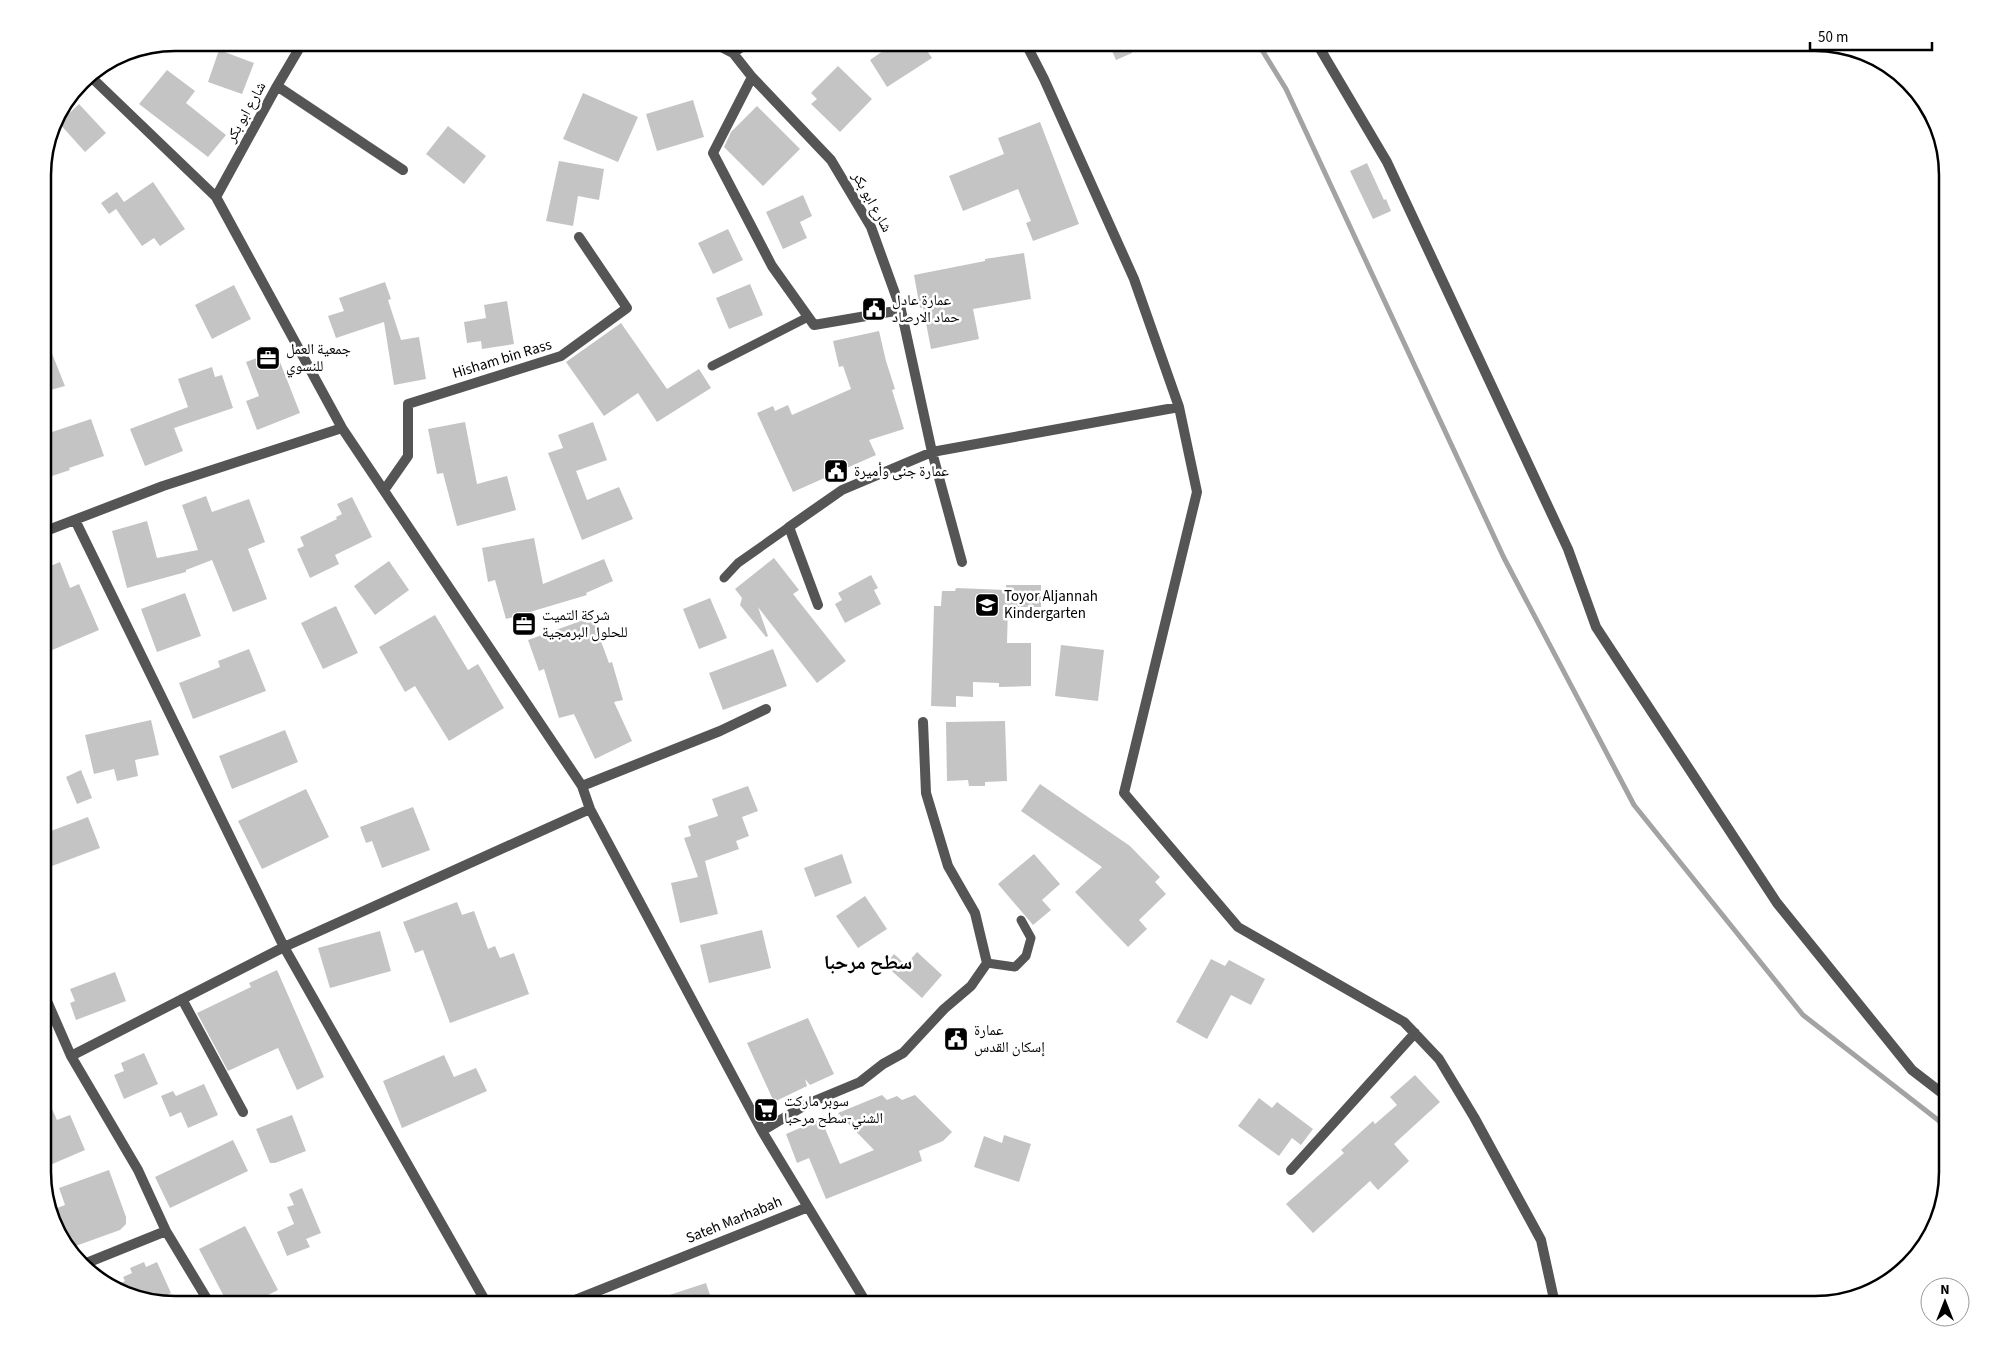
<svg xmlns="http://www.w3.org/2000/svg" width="1990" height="1347" viewBox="0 0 1990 1347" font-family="'Source Sans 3','Noto Naskh Arabic',sans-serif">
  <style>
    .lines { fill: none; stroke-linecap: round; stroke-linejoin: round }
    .stream { stroke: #a3a3a3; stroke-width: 5 }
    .building { fill: #c4c4c4 }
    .lane { stroke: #555; stroke-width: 9 }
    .street { stroke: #555; stroke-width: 10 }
    .labels { text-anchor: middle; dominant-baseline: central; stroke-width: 5; stroke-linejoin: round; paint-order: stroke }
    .street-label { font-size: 15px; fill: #000; stroke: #fff }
    .poi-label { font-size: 15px; fill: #000; stroke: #fff; text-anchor: start }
    .district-label { font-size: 20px; font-weight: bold; fill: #000; stroke: #fff }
    .rim { fill: none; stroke: #000; stroke-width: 2.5 }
  </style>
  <rect width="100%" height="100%" fill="#fff"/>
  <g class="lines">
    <!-- stream -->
    <path class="stream" d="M1257,42L1286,89L1504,558L1634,805L1803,1015L1947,1127"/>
  </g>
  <!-- building -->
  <path class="building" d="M896,42H921L932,58L887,87L870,60Z
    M1108,42H1131L1132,53L1116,60Z
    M219,50L254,63L242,94L208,82Z
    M838,66L872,99L840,132L811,104L817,99L811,93Z
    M167,70L195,91L186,103L226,135L208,157L139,104Z
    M583,93L638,117L618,162L563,139Z
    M693,100L704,137L657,151L646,114Z
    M79,104L106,133L85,152L59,123Z
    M757,106L800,149L763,186L724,147L731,132Z
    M1040,122L1079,224L1033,241L1026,223L1031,221L1018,189L963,211L949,176L1004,154L998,138Z
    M448,126L486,156L464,184L426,154Z
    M559,161L604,169L599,200L578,196L573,226L546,221Z
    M1367,163L1384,200L1386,199L1391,211L1373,219L1350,171Z
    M153,182L185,229L160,246L154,238L142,246L116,209L109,214L101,203L117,192L124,202Z
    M803,195L812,216L800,222L807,238L783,249L766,212Z
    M728,229L743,260L713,274L698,243Z
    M1024,253L1031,299L973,309L979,339L931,349L923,307L920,308L914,275L985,261V259Z
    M385,282L391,299L388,300L401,340L419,337L426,379L394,385L384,322L336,338L328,316L344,311L339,298Z
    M750,284L763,315L729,329L716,298Z
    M234,285L251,319L212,339L195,305Z
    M507,301L514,344L482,349L481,341L467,343L464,322L486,318L484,305Z
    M621,323L667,389L699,369L711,388L657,422L638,393L604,416L566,362Z
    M43,331L65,386L47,391L43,383Z
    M879,331L886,361L895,389L892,390L904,429L869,440L876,455L793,492L757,413L773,406L775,411L788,405L792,415L851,389L843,366L839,367L833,341Z
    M268,354L272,365L280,362L300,413L257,430L246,401L259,396L246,362Z
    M212,367L215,377L222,375L233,408L174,428L183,451L145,466L130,429L188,407L178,379Z
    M91,419L104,456L69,468L70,470L43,479V435Z
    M465,422L477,484L507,476L516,510L457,526L443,473L437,474L428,429Z
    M593,422L607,460L576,471L587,500L619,487L633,519L582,540L548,453L563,448L558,435Z
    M206,496L212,512L249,499L265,542L248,549L267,599L233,612L212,560L186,570V572L127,588L112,531L147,521L157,558L198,550L182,505Z
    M352,497L372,537L335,555L339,564L310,578L297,549L304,546L300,537L337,519L336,517L342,514L337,504Z
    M534,538L543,584L604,559L613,581L586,593L587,595L506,619L495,580L488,582L482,548Z
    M774,558L799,590L793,594L846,661L817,683L758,607L768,636L766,637L740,605L742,598L735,589Z
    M389,561L409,590L375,615L354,586Z
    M60,562L70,588L79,584L99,630L43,654V569Z
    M871,575L878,588L874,590L881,604L845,623L835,604L842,600L838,593Z
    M1006,585H1041V607H1008L1007,643H1031V686L999,687V683L973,682V697L956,696V707L931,706L934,606H941L942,591H955L956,588L1006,590Z
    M185,593L201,636L157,652L141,609Z
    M710,598L727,638L699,649L683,609Z
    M336,606L358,653L323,669L301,623Z
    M435,615L468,670L478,664L504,708L449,741L415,686L405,692L379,647Z
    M592,617L609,663L612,662L623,700L614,702L632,741L595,759L574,714L559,718L544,669L539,671L528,640Z
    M1061,645L1104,650L1098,701L1055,696Z
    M249,649L266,691L193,719L179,683L220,667L218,661Z
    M773,649L787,686L723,710L709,673Z
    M151,720L159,755L135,760L138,776L117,781L114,769L94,774L85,735Z
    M1005,721L1007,781L985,782V786H969L968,780L947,781L946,722Z
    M285,730L298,762L232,789L219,756Z
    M81,770L92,798L77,804L66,777Z
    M1040,784L1130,846L1160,877L1155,882L1166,894L1139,920L1147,929L1128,947L1075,892L1102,867L1021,811Z
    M748,786L758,811L742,817L749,836L736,841L739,849L705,861L718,914L680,923L671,883L698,877L684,838L691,836L688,826L718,816L712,799Z
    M306,789L329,837L262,869L238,821Z
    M413,807L430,850L382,868L372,841L366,843L360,827Z
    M88,817L100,848L52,866L43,841V834Z
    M842,854L852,883L815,897L804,868Z
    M1034,854L1060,884L1042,900L1051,910L1033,925L998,884Z
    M865,896L887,929L858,948L836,916Z
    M457,902L462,915L474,911L488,949L495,946L500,958L514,953L529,994L450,1023L423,950L415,953L403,922Z
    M762,930L771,968L709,983L700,945Z
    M380,931L391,971L330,988L318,948Z
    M917,952L942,975L922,998L885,965L894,954L906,965Z
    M1211,959L1225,966L1229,960L1265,979L1251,1005L1231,995L1207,1039L1176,1022Z
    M277,970L324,1077L297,1090L278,1048L228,1071L197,1013L251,987L249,983Z
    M115,972L126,1001L76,1020L70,1003L75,1001L70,989Z
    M808,1018L834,1074L810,1085L805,1079L807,1086L774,1102L747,1043Z
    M144,1053L158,1084L124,1099L114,1075L124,1071L121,1063Z
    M444,1055L454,1077L476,1068L487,1091L402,1128L383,1081Z
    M1415,1075L1440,1102L1394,1144L1409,1161L1378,1190L1370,1181L1313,1233L1286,1204L1344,1153L1341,1150L1373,1121L1375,1124L1397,1105L1390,1097Z
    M204,1084L218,1115L188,1128L181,1112L170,1117L161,1096L173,1091L176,1096Z
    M43,1089L57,1120L70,1115L85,1150L43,1168Z
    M882,1095L887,1100L897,1096L902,1100L915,1095L952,1132L943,1141L919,1151L922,1161L826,1199L809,1158L797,1163L786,1134L821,1119L840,1164L874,1150L838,1113Z
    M1259,1098L1272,1108L1277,1102L1313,1129L1301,1145L1292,1138L1279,1156L1238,1126Z
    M292,1115L306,1151L275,1163H270L256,1129Z
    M1004,1135L1031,1144L1019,1182L974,1167L984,1136L1002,1143Z
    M233,1140L248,1171L170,1208L155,1177Z
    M109,1170L126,1217V1224L120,1230L70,1248L61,1238L52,1210L65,1205L59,1188Z
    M302,1188L321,1233L306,1239L310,1247L287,1256L277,1232L294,1224L287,1207L294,1205L289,1194Z
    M245,1226L278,1290L250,1304H228L199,1249Z
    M144,1262L146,1267L157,1262L171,1293L157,1299L114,1286L125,1281L123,1277L132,1273L130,1268Z
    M706,1283L713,1304H649L648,1302Z"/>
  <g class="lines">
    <!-- lane -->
    <path class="lane" d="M1917,98L1937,132
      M712,366L808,317
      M724,578L738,563L789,527
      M987,963L1015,967L1026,956L1031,938L1021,920"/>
    <!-- street -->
    <path class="street" d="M712,42L733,53L752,77L831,160L871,227L901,310L932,452L962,562
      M1025,42L1044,79L1134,279L1179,407L1197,492L1124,793L1238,927L1404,1022L1439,1059L1474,1117L1541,1240L1555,1304
      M1316,42L1387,162L1568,549L1596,627L1777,903L1912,1070L1947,1097
      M733,53L749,42
      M90,76L216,197L342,428L582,786L590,809L762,1131L808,1207
      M752,77L713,153L772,266L814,325L901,310
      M277,86L403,170
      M216,197L277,86L303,42
      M385,489L408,456V404L561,356L627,308L579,237
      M75,520L284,947L487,1304
      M43,532L163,486L342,428
      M818,605L789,527L842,490L932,452L1179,407
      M582,786L720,731L766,709
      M43,992L71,1056L138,1170L166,1231L210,1304
      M182,999L243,1112
      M71,1056L284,947L590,809
      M762,1131L807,1104L860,1082L883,1064L903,1053L944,1009L971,986L987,963L975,913L948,866L926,793L923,722
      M1291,1170L1415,1033
      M84,1264L166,1231
      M565,1304L808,1207L867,1304"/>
  </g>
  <!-- icons -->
  <defs>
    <symbol id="civic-square" viewBox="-11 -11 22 22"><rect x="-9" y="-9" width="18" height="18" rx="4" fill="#000" stroke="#fff"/><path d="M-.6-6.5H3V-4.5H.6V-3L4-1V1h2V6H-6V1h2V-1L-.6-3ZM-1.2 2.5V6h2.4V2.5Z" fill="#fff"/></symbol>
    <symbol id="office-square" viewBox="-11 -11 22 22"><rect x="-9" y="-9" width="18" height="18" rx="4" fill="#000" stroke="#fff"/><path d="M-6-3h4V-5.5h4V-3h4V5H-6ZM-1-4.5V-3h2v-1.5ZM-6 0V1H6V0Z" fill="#fff"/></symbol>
    <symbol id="school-square" viewBox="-11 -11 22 22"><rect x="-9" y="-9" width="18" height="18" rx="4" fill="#000" stroke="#fff"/><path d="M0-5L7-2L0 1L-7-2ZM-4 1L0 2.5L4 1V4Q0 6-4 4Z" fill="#fff"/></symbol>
    <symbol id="supermarket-square" viewBox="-11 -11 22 22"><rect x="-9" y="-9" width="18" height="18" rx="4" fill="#000" stroke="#fff"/><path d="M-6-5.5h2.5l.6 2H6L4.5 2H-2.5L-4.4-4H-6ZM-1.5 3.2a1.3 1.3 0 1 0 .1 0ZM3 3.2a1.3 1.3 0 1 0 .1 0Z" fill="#fff"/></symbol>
  </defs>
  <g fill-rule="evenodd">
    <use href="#civic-square" x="860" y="295" width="28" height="28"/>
    <use href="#office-square" x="254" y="344" width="28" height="28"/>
    <use href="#civic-square" x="822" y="457" width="28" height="28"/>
    <use href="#school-square" x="973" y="591" width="28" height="28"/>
    <use href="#office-square" x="510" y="610" width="28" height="28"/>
    <use href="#civic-square" x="942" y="1025" width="28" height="28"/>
    <use href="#supermarket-square" x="752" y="1096" width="28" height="28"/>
  </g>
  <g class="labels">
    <!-- street labels -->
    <g class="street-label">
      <text transform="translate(246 112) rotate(-61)">شارع ابو بكر</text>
      <text transform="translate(872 202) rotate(61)">شارع ابو بكر</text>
      <text transform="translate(502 359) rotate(-17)">Hisham bin Rass</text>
      <text transform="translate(734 1220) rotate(-22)">Sateh Marhabah</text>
    </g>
    <!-- poi labels -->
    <g class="poi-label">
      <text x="892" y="300">عمارة عادل<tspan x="892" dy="17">حماد الارصاد</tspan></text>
      <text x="286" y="349">جمعية العمل<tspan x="286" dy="17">للنسوي</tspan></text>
      <text x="854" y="471">عمارة جنى وأميرة</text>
      <text x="1004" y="596">Toyor Aljannah<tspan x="1004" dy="17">Kindergarten</tspan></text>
      <text x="542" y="615">شركة التميت<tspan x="542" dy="17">للحلول البرمجية</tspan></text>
      <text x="974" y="1030">عمارة<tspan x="974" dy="17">إسكان القدس</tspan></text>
      <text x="784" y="1101">سوبر ماركت<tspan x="784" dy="17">الشني-سطح مرحبا</tspan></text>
    </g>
    <!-- district labels -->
    <g class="district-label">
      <text x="868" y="963">سطح مرحبا</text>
    </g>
  </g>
  <!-- crop -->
  <path d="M0 0H1990V1347H0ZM175 51H1815A124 124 0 0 1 1939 175V1172A124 124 0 0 1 1815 1296H175A124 124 0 0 1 51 1172V175A124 124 0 0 1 175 51Z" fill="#fff" fill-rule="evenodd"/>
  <path class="rim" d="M175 51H1815A124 124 0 0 1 1939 175V1172A124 124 0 0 1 1815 1296H175A124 124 0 0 1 51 1172V175A124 124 0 0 1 175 51Z"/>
  <!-- north arrow -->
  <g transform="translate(1945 1302)"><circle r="24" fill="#ffffff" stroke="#999999"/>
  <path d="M0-4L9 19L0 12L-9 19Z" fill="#000000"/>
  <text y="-8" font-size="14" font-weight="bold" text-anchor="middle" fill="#000000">N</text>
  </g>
  <!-- scale -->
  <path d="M1810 42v8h122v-8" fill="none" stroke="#000000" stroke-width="2.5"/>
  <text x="1818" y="42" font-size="15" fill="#000000" stroke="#ffffff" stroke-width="4" paint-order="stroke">50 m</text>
</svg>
